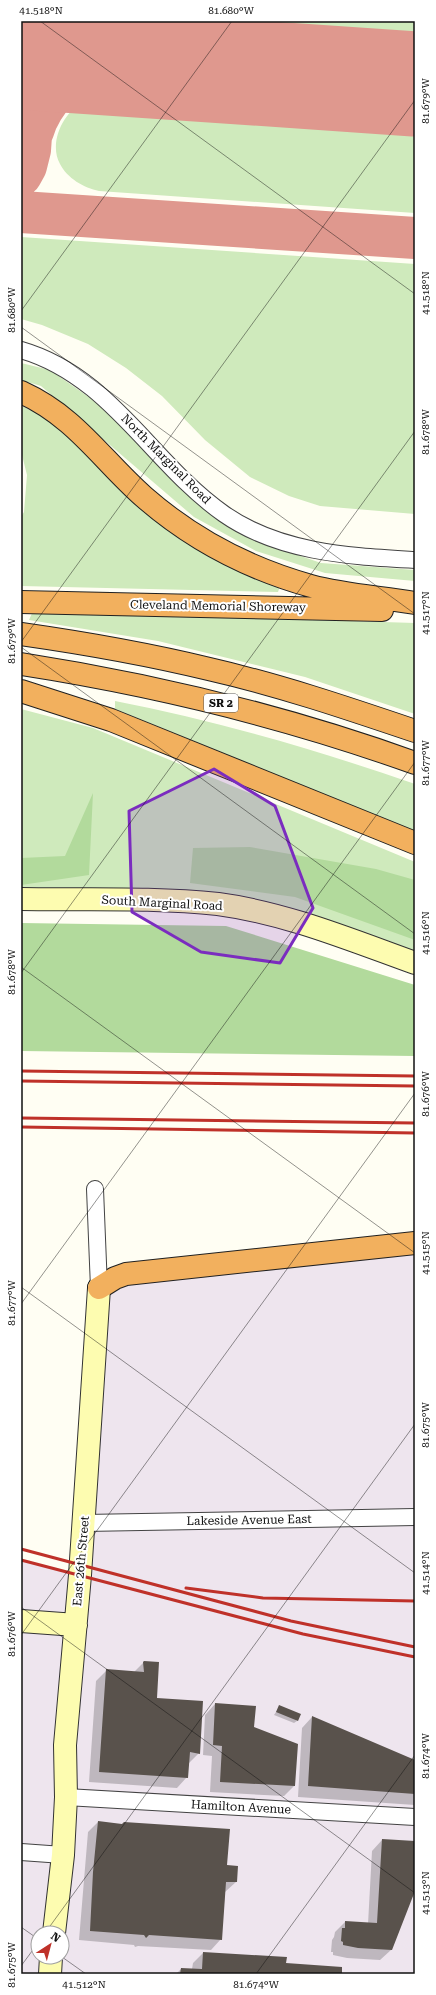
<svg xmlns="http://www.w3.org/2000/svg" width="436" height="1995" viewBox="0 0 436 1995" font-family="'Roboto Serif',serif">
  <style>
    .industrial { fill: #eee5ee; fill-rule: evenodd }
    .green { fill: #cfeabc }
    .forest { fill: #b2da9c }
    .shadow { fill: #0003 }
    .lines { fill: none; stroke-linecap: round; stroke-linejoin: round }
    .taxiway { stroke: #df988e; stroke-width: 42 }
    .runway { stroke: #df988e; stroke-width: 105 }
    .building { fill: #59524c }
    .street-casing { stroke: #434343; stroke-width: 18 }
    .secondary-casing { stroke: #323232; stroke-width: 24 }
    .highway-casing { stroke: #212121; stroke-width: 24 }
    .street { stroke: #fff; stroke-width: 16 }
    .secondary { stroke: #fdfcb0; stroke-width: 22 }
    .highway { stroke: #f2b05e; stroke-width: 22 }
    .rail { stroke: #bf3129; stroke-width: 3 }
    .marked { fill: #7b2cbf; fill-opacity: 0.2; stroke: #7b2cbf; stroke-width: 3; stroke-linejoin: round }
    .ticks { fill: none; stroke: #101010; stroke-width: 1; stroke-opacity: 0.45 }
    .labels { text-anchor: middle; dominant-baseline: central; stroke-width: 4; stroke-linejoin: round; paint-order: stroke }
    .shield { fill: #fff; stroke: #585858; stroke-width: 1 }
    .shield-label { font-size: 11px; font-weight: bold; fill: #101010 }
    .street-label { font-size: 12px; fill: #101010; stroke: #fff }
    .neatline { fill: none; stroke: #101010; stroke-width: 1.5 }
    .ticks-label { font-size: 10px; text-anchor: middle; fill: #101010 }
  </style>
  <rect width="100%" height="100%" fill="#fffef3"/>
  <!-- industrial -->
  <path class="industrial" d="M415,1243V1974H21V1560L80,1575L99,1288ZM38,1933H62V1957H38Z"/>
  <!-- green -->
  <path class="green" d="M105,21H415V50L118,30Z
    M101,98L415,120V213L99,191C84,188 67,178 60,164C48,142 64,110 86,101C90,100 96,99 101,98Z
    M21,237L415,264V514L320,506L289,496L250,477L205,440L162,396L126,368L88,344L42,325L21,319Z
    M21,363L50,370L103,407L263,543L321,563L415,570V581L325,573L256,551L194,517L41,386L21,380Z
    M21,406L49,418L94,461L131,501L214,558L280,586L278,592L21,586V517L24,512L27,475L21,451Z
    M33,611L415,623V714L305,677L158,641L29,620Z
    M115,701C217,721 317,750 415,784V831L115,709Z
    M21,709L93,728L415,862V952L280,907L21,890Z"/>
  <!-- forest -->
  <path class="forest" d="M93,793L89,875L21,885V858L65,856Z
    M250,847L376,869L415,880V940L295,897L190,883L193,848Z
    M21,923L226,926L415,985V1056L21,1051Z"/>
  <!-- shadow -->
  <path class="shadow" d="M143,1663H158L156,1699L199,1753L188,1764L187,1777L177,1788L89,1782L96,1681L107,1670L134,1672Z
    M215,1704L253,1728L294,1786L284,1796L210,1792L212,1756L203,1755L205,1715Z
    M280,1706L297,1721L294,1723L274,1715Z
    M312,1717L415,1761V1805L298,1797L302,1728Z
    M98,1822L226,1866L236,1882L225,1892L221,1939L211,1950L138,1946L135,1947L134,1945L79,1940L88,1832Z
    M382,1840L415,1842V1888L391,1950L380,1960L347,1958L333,1955V1952H331L332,1940L334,1937L335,1932L345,1922L368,1924L372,1851Z
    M203,1953L285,1964L341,1974H176L181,1969H192L193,1963Z"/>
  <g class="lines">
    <!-- taxiway -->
    <path class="taxiway" d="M33,131C41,104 68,71 97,66C104,64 112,64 119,64
      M21,175L26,166L30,150L39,21
      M21,212L415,238"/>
    <!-- runway -->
    <path class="runway" d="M21,57L415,84"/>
  </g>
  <!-- building -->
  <path class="building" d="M144,1661L159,1662L157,1698L203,1701L200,1754L190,1752L188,1778L99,1772L106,1669L144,1672L143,1662Z
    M215,1703L256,1706L254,1727L298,1744L295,1786L220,1782L222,1746L213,1745Z
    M279,1705L301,1714L298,1721L276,1712Z
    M312,1716L415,1760V1794L308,1786Z
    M98,1821L122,1824L124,1822L230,1829L227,1865L238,1866L237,1882H226L222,1940L149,1935L146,1938L144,1935L90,1931L93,1872Z
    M382,1839L415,1841V1891L392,1950L358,1948L343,1945V1942L341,1941L342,1928H345V1921L377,1923Z
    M203,1952L287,1957L286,1963L342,1967V1974H180L181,1968L202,1969Z"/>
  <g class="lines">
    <defs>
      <path id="street" d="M21,350C111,376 151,463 224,514C280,553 349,556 415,560
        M95,1189L99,1288
        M84,1523L415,1517
        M66,1797L415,1817
        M21,1852L63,1855"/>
      <path id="secondary" d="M21,899C86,900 153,897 218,904C286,913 351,940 415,963
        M21,1621L76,1625
        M54,1933L63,1855L66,1797L65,1745L80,1575L99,1288
        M50,1974L51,1957"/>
      <path id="highway" d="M21,392C76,417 101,459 144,497C192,539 250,569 311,586C345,595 380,597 415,603
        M21,602L382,610
        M21,634C84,643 147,654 209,669C279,685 347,708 415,731
        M21,664C156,685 287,717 415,763
        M21,691L111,720L415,843
        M99,1288L115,1278L126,1274L415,1243"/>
    </defs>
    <!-- street casing -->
    <use href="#street" class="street-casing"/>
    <!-- secondary casing -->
    <use href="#secondary" class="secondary-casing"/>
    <!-- highway casing -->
    <use href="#highway" class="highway-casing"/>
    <!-- street -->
    <use href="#street" class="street"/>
    <!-- secondary -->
    <use href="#secondary" class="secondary"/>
    <!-- highway -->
    <use href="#highway" class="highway"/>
    <!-- rail -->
    <path class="rail" d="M21,1071L415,1076
      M21,1081L415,1086
      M21,1118L415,1123
      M21,1127L415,1133
      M21,1549L291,1621L415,1647
      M21,1560L303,1634L415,1657
      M186,1588L263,1598L415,1601"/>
  </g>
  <!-- marked area -->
  <path class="marked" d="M214,769L275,806L313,908L280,963L201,952L132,912L129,811Z"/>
  <!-- ticks -->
  <path class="ticks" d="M40,21L415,294M21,311L232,21M21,327L415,614M21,642L415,100M21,647L415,934M21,967L415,1253M21,973L415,431M21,1287L415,1573M21,1304L415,762M21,1607L415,1893M21,1635L415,1093M21,1927L38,1939M45,1933L415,1424M62,1957L86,1974M21,1966L38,1943M256,1974L415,1755"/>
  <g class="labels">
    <!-- shield labels -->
    <rect class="shield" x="204" y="694" width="34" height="18" rx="3"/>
    <g class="shield-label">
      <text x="221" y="703">SR 2</text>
    </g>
    <!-- street labels -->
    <g class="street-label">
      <text transform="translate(166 459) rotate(45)">North Marginal Road</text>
      <text transform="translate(218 606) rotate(1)">Cleveland Memorial Shoreway</text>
      <text transform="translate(162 903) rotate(3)">South Marginal Road</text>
      <text transform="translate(249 1520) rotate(-1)">Lakeside Avenue East</text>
      <text transform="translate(81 1561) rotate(-85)">East 26th Street</text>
      <text transform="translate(241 1807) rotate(3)">Hamilton Avenue</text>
    </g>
  </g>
  <!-- border -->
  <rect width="436" height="1995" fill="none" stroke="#ffffff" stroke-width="44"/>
  <!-- north arrow -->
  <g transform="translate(50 1945) rotate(36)"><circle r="19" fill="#ffffff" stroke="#9f9f9f"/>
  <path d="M0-3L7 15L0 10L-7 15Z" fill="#bf3129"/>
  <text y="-6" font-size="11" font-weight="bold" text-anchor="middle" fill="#101010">N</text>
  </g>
  <rect x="22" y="22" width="392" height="1951" class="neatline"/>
  <g class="ticks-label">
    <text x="41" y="14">41.518°N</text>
    <text x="231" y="14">81.680°W</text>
    <text transform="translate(425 101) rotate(-90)" y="4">81.679°W</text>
    <text transform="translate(425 293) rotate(-90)" y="4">41.518°N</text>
    <text transform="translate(11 310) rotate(-90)" y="4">81.680°W</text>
    <text transform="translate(425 432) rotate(-90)" y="4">81.678°W</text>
    <text transform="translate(425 613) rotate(-90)" y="4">41.517°N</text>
    <text transform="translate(11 641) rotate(-90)" y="4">81.679°W</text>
    <text transform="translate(425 763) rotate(-90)" y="4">81.677°W</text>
    <text transform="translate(425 933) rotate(-90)" y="4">41.516°N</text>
    <text transform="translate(11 972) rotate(-90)" y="4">81.678°W</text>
    <text transform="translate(425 1094) rotate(-90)" y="4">81.676°W</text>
    <text transform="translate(425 1253) rotate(-90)" y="4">41.515°N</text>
    <text transform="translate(11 1303) rotate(-90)" y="4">81.677°W</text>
    <text transform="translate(425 1425) rotate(-90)" y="4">81.675°W</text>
    <text transform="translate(425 1573) rotate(-90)" y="4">41.514°N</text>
    <text transform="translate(11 1634) rotate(-90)" y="4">81.676°W</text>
    <text transform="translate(425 1756) rotate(-90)" y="4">81.674°W</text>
    <text transform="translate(425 1893) rotate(-90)" y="4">41.513°N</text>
    <text transform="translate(11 1965) rotate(-90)" y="4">81.675°W</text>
    <text x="84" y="1988">41.512°N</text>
    <text x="256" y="1988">81.674°W</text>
  </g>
</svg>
